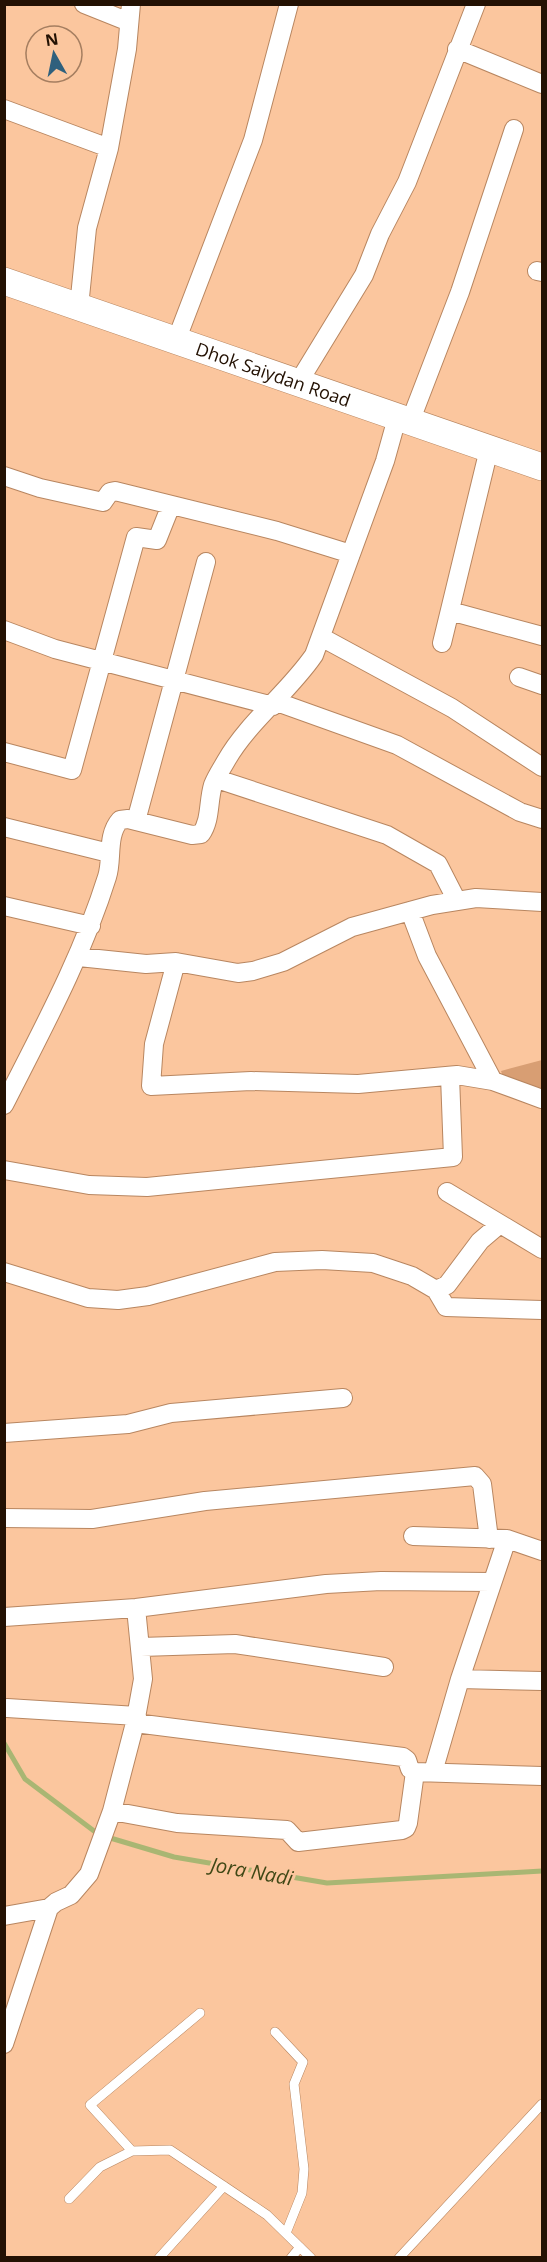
<svg xmlns="http://www.w3.org/2000/svg" width="547" height="2262" viewBox="0 0 547 2262" font-family="'Open Sans',sans-serif">
  <style>
    .green { fill: #d89e73 }
    .lines { fill: none; stroke-linecap: round; stroke-linejoin: round }
    .stream { stroke: #a9b673; stroke-width: 5 }
    .lane-casing { stroke: #b88660; stroke-width: 10 }
    .street-casing { stroke: #b88660; stroke-width: 20 }
    .secondary-casing { stroke: #b88660; stroke-width: 28 }
    .lane { stroke: #fff; stroke-width: 9 }
    .street { stroke: #fff; stroke-width: 18 }
    .secondary { stroke: #fff; stroke-width: 27 }
    .labels { text-anchor: middle; dominant-baseline: central; stroke-width: 6; stroke-linejoin: round; paint-order: stroke }
    .street-label { font-size: 18px; fill: #231103; stroke: #fbc69e }
    .water-label { font-size: 20px; font-style: italic; fill: #404816; stroke: #fbc69e }
  </style>
  <rect width="100%" height="100%" fill="#fbc69e"/>
  <!-- green -->
  <path class="green" d="M542,1060V1107L506,1084L501,1071Z"/>
  <g class="lines">
    <!-- stream -->
    <path class="stream" d="M4,1743L25,1779L98,1834
      M107,1837L174,1857L327,1883L542,1871"/>
    <defs>
      <path id="lane" d="M275,2032L303,2062L294,2084L304,2169L302,2193L286,2233
        M132,2151L90,2105L200,2013
        M69,2199L100,2167L132,2151L170,2150L267,2215L311,2258
        M159,2258L224,2186
        M291,2258L300,2247
        M399,2258L542,2104"/>
      <path id="street" d="M84,4L129,22
        M457,49L542,84
        M4,109L109,148
        M537,271L542,272
        M79,307L87,228L109,148L127,49L131,4
        M176,341L253,140L289,4
        M298,383L364,275L380,234L407,182L476,4
        M410,422L460,292L514,129
        M4,476L40,488L103,502L110,492L115,491L277,531L351,554
        M450,611L542,636
        M4,630L55,649L273,706
        M321,637L452,708L542,767
        M442,643L489,449
        M519,677L542,685
        M277,702L397,745L520,812L542,819
        M4,752L72,770L136,537L157,540L171,505
        M217,779L387,835L438,864L457,901
        M136,821L206,562
        M4,827L109,853
        M4,906L91,926
        M410,911L427,956L493,1081
        M79,957L146,964L176,962L238,973L253,971L283,962L352,927L432,905L476,898L542,902
        M176,962L154,1044L151,1086L251,1081L358,1084L457,1075L493,1081L542,1099
        M4,1105C42,1030 82,957 107,877C113,859 106,836 120,820L128,819L192,835L201,834C211,820 208,801 213,785C216,777 222,768 226,761C248,722 288,693 314,655L385,461L397,418
        M4,1170L89,1185L147,1187L453,1157L450,1076
        M447,1192L542,1249
        M4,1272L88,1298L118,1300L148,1296L275,1262L322,1260L373,1263L412,1276L436,1290L446,1307L542,1310
        M436,1290L447,1285L480,1241L500,1224
        M4,1433L128,1424L171,1413L343,1398
        M4,1518L92,1519L205,1501L475,1476L482,1484L489,1539
        M413,1536L507,1539L542,1551
        M4,1617L136,1608L326,1584L381,1581L491,1582
        M141,1647L235,1644L384,1667
        M460,1679L542,1681
        M7,1708L137,1716
        M135,1723L403,1757L407,1760L410,1769L415,1772L542,1776
        M433,1772L460,1679L507,1539
        M112,1811L177,1823L287,1830L298,1842L402,1830L406,1828L408,1823L415,1772
        M4,1916L49,1908
        M4,2044L49,1908L56,1902L71,1895L89,1874L112,1811L135,1723L143,1679L136,1608"/>
      <g id="secondary">
        <path id="s1" d="M4,281L542,467"/>
      </g>
    </defs>
    <!-- lane casing -->
    <use href="#lane" class="lane-casing"/>
    <!-- street casing -->
    <use href="#street" class="street-casing"/>
    <!-- secondary casing -->
    <use href="#secondary" class="secondary-casing"/>
    <!-- lane -->
    <use href="#lane" class="lane"/>
    <!-- street -->
    <use href="#street" class="street"/>
    <!-- secondary -->
    <use href="#secondary" class="secondary"/>
  </g>
  <g class="labels">
    <!-- street labels -->
    <g class="street-label">
      <text stroke="none"><textPath href="#s1" startOffset="285">Dhok Saiydan Road</textPath></text>
    </g>
    <!-- water labels -->
    <g class="water-label">
      <text transform="translate(252 1871) rotate(10)">Jora Nadi</text>
    </g>
  </g>
  <!-- border -->
  <rect width="547" height="2262" fill="none" stroke="#231103" stroke-width="12"/>
  <!-- north arrow -->
  <g transform="translate(54 54) rotate(351)"><circle r="28" fill="#fbc69e" stroke="#a57e60" stroke-width="1.5"/>
  <path d="M0-4.5L10 22L0 15L-10 22Z" fill="#2f607d"/>
  <text y="-9" font-size="16" font-weight="bold" text-anchor="middle" fill="#231103">N</text>
  </g>
</svg>
